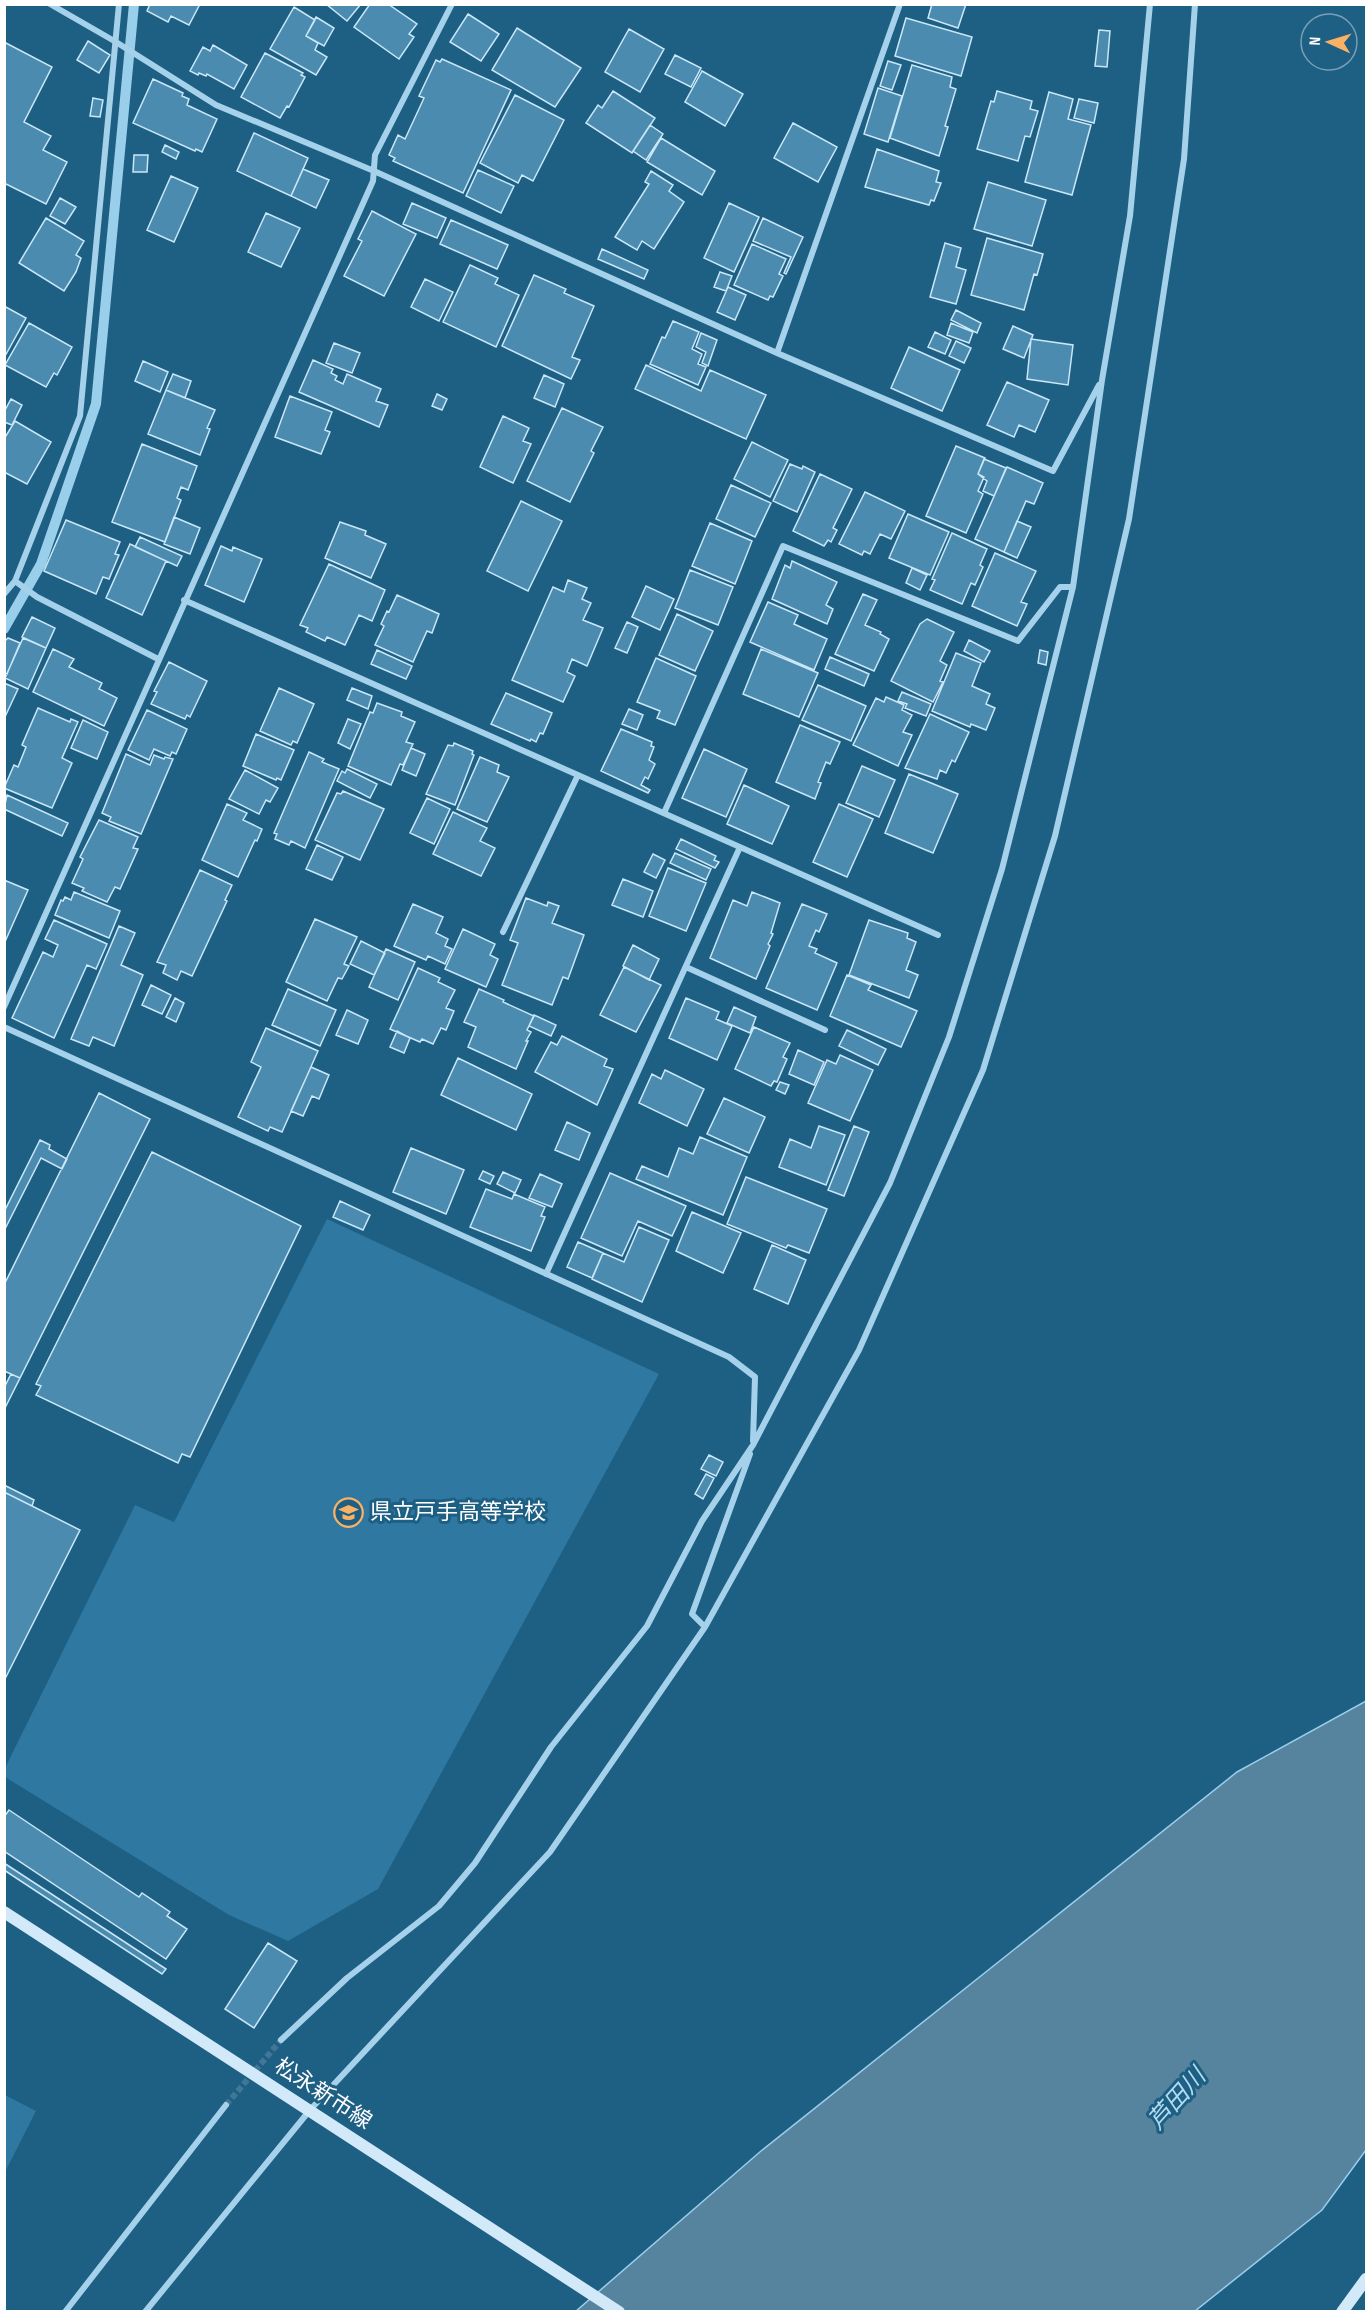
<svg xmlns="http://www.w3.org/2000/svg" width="1371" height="2316" viewBox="0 0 1371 2316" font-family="'Sofia Sans Condensed','Noto Sans JP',sans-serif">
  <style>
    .green { fill: #2e78a1 }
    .water { fill: #56849e; stroke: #99cfeb; stroke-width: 1.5 }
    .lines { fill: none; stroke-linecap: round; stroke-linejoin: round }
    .stream { stroke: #99cfeb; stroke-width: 10 }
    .building { fill: #4a8baf; stroke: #cae7f7; stroke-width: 1.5 }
    .street-tunnel { stroke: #407796; stroke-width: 6; stroke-dasharray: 6 3; stroke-linecap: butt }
    .street { stroke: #a5d2ea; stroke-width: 6 }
    .secondary { stroke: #d1e9f8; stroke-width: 12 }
    .labels { text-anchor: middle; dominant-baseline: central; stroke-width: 6; stroke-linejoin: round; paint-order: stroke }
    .poi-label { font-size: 22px; fill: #fff; stroke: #1e5f84; text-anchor: start }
    .street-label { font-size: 22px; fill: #fff; stroke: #1e5f84 }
    .water-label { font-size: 24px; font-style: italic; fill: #b1dbf1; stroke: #1e5f84 }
  </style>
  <rect width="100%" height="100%" fill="#1e5f84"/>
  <!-- green -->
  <path class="green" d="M327,1219L659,1374L378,1889L288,1941L229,1915L5,1777V1768L135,1505L174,1522Z
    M5,2095L36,2111L5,2172Z"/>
  <!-- water -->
  <path class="water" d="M1366,1701V2150L1322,2210L1195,2311L575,2312L761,2151L1237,1772Z"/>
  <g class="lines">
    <!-- stream -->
    <path class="stream" d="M4,629L41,564L96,404L134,4"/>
  </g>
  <!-- building -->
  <path class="building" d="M150,4H200L189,25L171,16L168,22L147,11Z
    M326,4H361L347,21Z
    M370,4H388L417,24L409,34L414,37L399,59L354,27Z
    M932,4H966L958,28L928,18Z
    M294,7L315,20L306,36L318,43L315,50L327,57L316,75L270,49Z
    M468,14L499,34L481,61L450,42Z
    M316,17L334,28L324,46L306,36Z
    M906,18L972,37L961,76L895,56Z
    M517,28L581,68L555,107L492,70Z
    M629,29L664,49L640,92L605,72Z
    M1099,30L1110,31L1107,67L1095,66Z
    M88,41L110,55L99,73L77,60Z
    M4,42L52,67L24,122L51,136L43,150L67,162L46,204L4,183Z
    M213,45L247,65L234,89L207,74L206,76L199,73L198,75L190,71L203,47L210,51Z
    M265,53L303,73L301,75L305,77L289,107L287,106L280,118L241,97Z
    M675,55L701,68L691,87L665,74Z
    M442,59L511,90L463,193L393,161L395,158L389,155L398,135L405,139L424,98L419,96L436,60L440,62Z
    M888,61L901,65L892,90L880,86Z
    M912,65L952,77L950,87L956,89L945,126L948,127L939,156L890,138Z
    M702,71L743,94L725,126L685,102Z
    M153,79L183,93L182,96L189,99L187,105L217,119L202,152L196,149L195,151L133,123Z
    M878,88L902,96L888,142L864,134Z
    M613,91L655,118L632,153L586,123L598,105L602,108Z
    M997,91L1032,101L1030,109L1038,111L1030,137L1025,136L1018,161L977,149L991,101L994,102Z
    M1049,92L1073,99L1068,119L1091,125L1072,195L1025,182Z
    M515,95L564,120L533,181L522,175L518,183L480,163Z
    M93,98L103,100L100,117L90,116Z
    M1079,99L1098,103L1094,123L1074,118Z
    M793,123L837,147L818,182L774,158Z
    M650,125L663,134L646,160L633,151Z
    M254,133L308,158L291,196L237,171Z
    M661,138L715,171L702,195L647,162Z
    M165,145L179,152L176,159L162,152Z
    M877,149L939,171L936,182L941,183L934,201L931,200L929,205L865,187Z
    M134,155H148L147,172H133Z
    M303,169L329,180L316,208L291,196Z
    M478,170L514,186L501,213L466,196Z
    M651,171L673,185L669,191L684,202L654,249L642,241L637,250L615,237L649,184L645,182Z
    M171,176L198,188L174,242L147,230Z
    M988,182L1046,200L1032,246L974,229Z
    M60,198L76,207L65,224L50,216Z
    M412,203L446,218L437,238L403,224Z
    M729,203L759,217L734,272L704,258Z
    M372,211L416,234L384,296L344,276L362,241L358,239Z
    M266,213L300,228L281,267L248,252Z
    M46,218L84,241L76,255L81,258L76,272L64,291L19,263Z
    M763,218L803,237L786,274L784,273L791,257L753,241Z
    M451,220L508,245L497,269L440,244Z
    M987,238L1043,254L1037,275L1034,274L1024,310L971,295Z
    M945,243L961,248L956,267L966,270L956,304L930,297Z
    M752,244L786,259L779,274L783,276L773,297L770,296L768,300L734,285Z
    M602,249L648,270L644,279L598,259Z
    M470,265L498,278L495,284L519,295L496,347L443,322Z
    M720,272L732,276L726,291L714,287Z
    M534,275L566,289L564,293L594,306L572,357L580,360L571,379L502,346Z
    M425,279L453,292L439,321L411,307Z
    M728,287L746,295L735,320L717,312Z
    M4,306L26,318L4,358Z
    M956,310L981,323L977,333L951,320Z
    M673,321L699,332L692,349L702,354L698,364L706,367L698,385L650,364L662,337L665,338Z
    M29,323L72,347L57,375L54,373L46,387L5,365Z
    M951,323L973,332L969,343L947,335Z
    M1013,326L1033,335L1024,358L1003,349Z
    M935,332L951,340L945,354L928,347Z
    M701,333L717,340L708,366L702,363L706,352L696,347Z
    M1031,339L1073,345L1068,385L1027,379Z
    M956,341L971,348L964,363L949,356Z
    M334,343L360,353L352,373L326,363Z
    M909,347L960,370L942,411L891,388Z
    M313,360L333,369L331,373L337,376L335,380L343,384L347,374L381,389L376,401L388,405L379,427L299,392Z
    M143,361L168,372L160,392L135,381Z
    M646,365L701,391L710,370L766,395L746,439L635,389Z
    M173,374L191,381L185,398L166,390Z
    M544,375L564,384L555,407L534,398Z
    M1007,382L1049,400L1035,432L1019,425L1014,437L987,425Z
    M166,390L215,410L207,428L210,429L200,455L148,434Z
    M437,394L447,399L442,410L432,406Z
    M290,396L332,412L325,430L330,432L321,454L275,437Z
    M11,399L22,405L12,425L4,422V412Z
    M562,408L603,427L591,451L594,453L570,502L527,481Z
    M503,416L529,428L523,441L531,444L513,483L480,467Z
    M15,421L51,442L27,484L4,472V439Z
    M752,442L788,460L770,497L734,479Z
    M142,444L197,466L188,490L181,487L177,498L181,500L165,542L112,522Z
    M956,446L985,458L978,474L984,477L978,491L983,494L966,533L926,516Z
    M984,459L1006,468L994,496L983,491L987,481L978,474Z
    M790,464L802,469L803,466L815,472L797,512L773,501Z
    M1007,467L1043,483L1034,504L1026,501L1004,552L975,539Z
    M820,474L852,489L833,528L837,530L831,542L828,540L824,546L793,531Z
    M731,485L771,503L755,537L716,519Z
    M865,492L905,511L891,539L880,534L870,554L864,551L862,555L839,544Z
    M521,501L562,521L528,591L487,571Z
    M908,514L949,532L930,575L889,558Z
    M174,517L200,528L190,554L164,544Z
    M66,520L120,542L115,554L119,555L109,579L103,577L96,594L44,571Z
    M1017,521L1031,527L1017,558L1004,552Z
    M340,522L366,531L365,535L386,544L371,578L325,558Z
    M710,523L752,541L735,584L692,566Z
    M952,533L987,549L980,565L983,567L975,585L971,583L962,604L930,590L935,580L932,579Z
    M140,537L182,556L177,566L135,547Z
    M130,544L166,561L142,615L106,598Z
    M221,546L232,551L233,547L262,559L244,602L205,585Z
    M995,553L1036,571L1021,602L1027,604L1017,626L972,606Z
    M792,561L837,582L826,605L833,609L827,624L772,599L785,565L790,568Z
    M329,564L385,590L372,621L359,615L345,645L327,637L325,641L306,632L308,628L300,625Z
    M912,568L927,575L920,590L906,583Z
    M690,570L733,587L718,625L675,608Z
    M568,580L587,588L582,599L591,603L583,620L603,628L587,666L572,659L567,672L575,676L563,702L512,680L553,587L564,592Z
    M646,586L674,599L660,630L632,617Z
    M863,594L877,600L865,625L881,632L880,634L889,639L874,671L835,654Z
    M397,595L439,614L432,633L427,631L413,662L375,645L384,626L381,624L387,611L389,612Z
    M768,602L798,615L794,624L827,639L814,670L750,642Z
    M677,614L713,631L695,671L659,655Z
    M32,617L55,628L46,648L22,637Z
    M927,619L954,632L940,661L947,665L940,681L943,682L933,702L891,681L920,624Z
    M627,622L638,627L627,653L615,648Z
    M8,638L20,643L7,674L4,673V642Z
    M23,638L46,648L28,689L5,678Z
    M969,640L990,651L984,662L964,651Z
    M53,649L74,659L69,667L102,683L99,689L117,698L104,726L33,692Z
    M761,649L818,673L799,717L743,694Z
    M377,650L412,666L406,679L371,664Z
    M1040,650L1048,652L1046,665L1038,663Z
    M956,653L981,663L972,686L990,694L986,704L995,708L986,730L971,724L970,727L932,711Z
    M830,657L869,674L864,686L825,669Z
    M656,658L696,676L675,725L657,718L660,711L637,702Z
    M169,662L207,681L190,717L187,715L185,719L151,704L157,692L154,691Z
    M4,683L18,689L4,719Z
    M818,685L866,706L851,741L802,720Z
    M279,688L314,704L297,743L293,741L291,745L260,731Z
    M352,688L372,696L368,709L347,700Z
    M902,692L931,704L926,716L905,708L907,704L898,701Z
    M506,693L552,713L543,734L540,733L536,742L531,739L530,741L491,724Z
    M886,697L904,705L902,710L912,715L903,732L912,735L898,766L853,745L876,698L884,702Z
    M377,703L402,712L401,716L415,722L406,742L413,744L403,765L400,764L391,785L348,766L370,712L373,713Z
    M38,708L70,722L71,719L78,722L62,758L72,763L52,808L4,788L14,765L18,767L26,747L22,745Z
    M629,709L643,715L637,730L622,724Z
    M147,710L187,729L176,754L172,752L170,756L154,749L149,760L128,750Z
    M930,714L969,732L955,762L952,760L946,773L940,770L937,779L905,768Z
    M348,719L361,724L350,749L338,743Z
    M83,720L108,732L97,759L71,748Z
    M800,725L840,742L830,764L826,762L818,782L821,783L815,799L776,782Z
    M621,729L652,742L651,746L654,747L649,760L655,764L648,779L645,777L641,785L650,790L648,793L601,771Z
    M256,734L294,750L281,780L277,778L276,780L243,766Z
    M454,743L473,751L472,754L474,755L455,805L426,794L448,745L453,746Z
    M411,748L425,754L416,776L402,770Z
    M704,749L747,769L726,817L682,798Z
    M309,752L324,759L322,762L339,769L305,848L291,841L289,845L275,839L277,834L274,833Z
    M126,754L150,765L154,755L164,759L165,757L173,759L141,834L109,821L111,817L102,813Z
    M480,757L499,765L497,772L509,777L487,822L457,809Z
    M862,766L895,780L879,817L846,803Z
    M347,769L377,784L370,798L337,781L342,771L345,773Z
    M245,770L278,788L270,802L266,800L259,814L229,799Z
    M909,774L958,794L933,853L885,833Z
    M744,785L789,806L772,844L727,824Z
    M343,791L384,809L360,860L315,840L337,793L341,794Z
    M7,795L68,823L62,836L4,809Z
    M427,798L450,809L434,844L410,833Z
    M227,804L247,813L243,820L262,829L257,841L255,840L238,877L202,860Z
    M839,804L873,819L847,877L813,862Z
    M453,812L487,828L480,841L495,848L481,876L433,854Z
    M99,820L138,837L133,848L138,849L120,889L115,887L107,902L82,891L84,888L72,883L83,859L80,857Z
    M681,839L716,856L714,860L719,862L715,868L676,849Z
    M317,845L343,857L332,880L306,869Z
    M675,853L711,869L706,880L670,863Z
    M653,854L665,860L656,878L644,872Z
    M668,868L706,883L686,931L649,916Z
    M200,870L232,885L225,900L227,901L192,976L181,971L177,980L163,973L166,965L157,962Z
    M623,879L653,891L643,917L612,905Z
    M4,880L28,890L4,944Z
    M74,892L120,911L109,938L55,915L61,900L63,901L65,897L71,900Z
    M752,892L780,903L771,933L773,934L768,944L770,946L756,979L710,958L733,900L747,906Z
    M526,898L547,906L548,902L559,906L552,923L584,935L568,979L563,977L552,1005L502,985L518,943L510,940Z
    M413,904L443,917L436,933L448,939L445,946L452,949L445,964L428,956L426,960L394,946Z
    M802,904L827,914L819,932L816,930L809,946L817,949L815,953L837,963L817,1010L766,988Z
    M315,919L357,937L344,964L349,966L342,979L338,978L327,1001L286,982Z
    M54,920L107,944L96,969L87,965L54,1038L12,1018L43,952L53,957L58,945L45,939Z
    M869,920L908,933L907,938L916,942L906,970L918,975L909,998L849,975Z
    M119,926L135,933L121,965L143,975L114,1046L93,1037L89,1046L71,1039Z
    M463,929L495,944L490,955L498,959L486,987L445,969Z
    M361,941L385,953L374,975L350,964Z
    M633,945L659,959L649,980L623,966Z
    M386,949L415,962L398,1000L369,987Z
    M624,967L661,985L636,1032L600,1015Z
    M418,968L440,978L438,982L455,990L446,1008L454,1011L446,1030L441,1028L433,1044L422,1039L420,1042L390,1029Z
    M847,975L871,985L868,990L917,1011L901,1047L830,1016Z
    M151,985L171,995L162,1014L142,1005Z
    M288,989L336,1010L320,1046L272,1025Z
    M479,989L504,1000L503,1002L534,1016L527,1030L531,1032L526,1041H528L516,1069L468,1047L476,1027L464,1022Z
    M175,998L184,1003L176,1022L166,1017Z
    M686,998L719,1012L716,1019L732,1026L717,1060L669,1038Z
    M734,1007L756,1017L750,1033L727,1023Z
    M347,1010L368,1020L358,1044L336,1035Z
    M534,1015L556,1025L551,1036L529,1026Z
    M754,1027L790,1043L783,1057L787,1059L777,1082L774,1081L771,1086L735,1069Z
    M266,1028L318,1051L282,1132L270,1127L268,1131L238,1117L261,1067L251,1062Z
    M847,1030L886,1049L878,1065L839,1046Z
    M397,1031L410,1038L404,1053L390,1047Z
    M562,1036L607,1059L604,1066L613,1069L597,1105L535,1072L551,1042L557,1045Z
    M798,1050L824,1062L814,1085L789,1074Z
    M840,1055L873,1070L850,1121L808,1103L827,1060L836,1064Z
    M458,1058L532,1094L516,1130L441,1095Z
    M311,1067L329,1075L319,1099L312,1096L303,1116L291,1111Z
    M665,1070L704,1089L687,1126L639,1103L652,1074L661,1079Z
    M780,1082L789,1085L785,1094L776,1090Z
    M99,1093L150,1119L20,1378L4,1371V1285Z
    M724,1098L765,1117L749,1153L707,1134Z
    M567,1122L590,1133L579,1160L555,1150Z
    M819,1126L845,1135L826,1185L779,1167L790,1139L811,1148Z
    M854,1126L869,1132L844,1196L828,1190Z
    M700,1137L747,1157L723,1215L636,1179L642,1166L668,1177L679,1148L693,1154Z
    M40,1140L50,1145L49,1149L67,1159L62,1169L41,1158L4,1231V1212Z
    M411,1148L464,1170L446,1214L393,1192Z
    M152,1152L301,1226L190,1457L182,1454L178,1463L36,1395L41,1386L36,1384Z
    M483,1171L494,1176L490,1184L479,1179Z
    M503,1172L521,1180L515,1193L497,1184Z
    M610,1173L686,1206L672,1236L638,1221L622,1256L581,1238Z
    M540,1174L562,1184L552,1207L529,1198Z
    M746,1177L827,1209L809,1253L788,1245L786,1248L727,1224Z
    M486,1189L512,1199L514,1194L545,1207L541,1216L545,1217L531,1251L470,1227Z
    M340,1201L370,1215L363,1230L333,1217Z
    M692,1212L741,1233L723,1273L676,1251Z
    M639,1227L669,1240L642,1302L592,1279L603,1253L624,1262Z
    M578,1242L603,1253L592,1278L567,1267Z
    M772,1245L806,1260L788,1304L754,1289Z
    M11,1374L20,1378L4,1410V1388Z
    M709,1455L723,1462L716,1476L701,1469Z
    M706,1474L714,1478L703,1499L695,1494Z
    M4,1485L34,1500L32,1506L4,1492Z
    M4,1492L80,1530L4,1681Z
    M9,1810L139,1897L142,1893L170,1912L167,1916L187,1929L166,1959L4,1851V1817Z
    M4,1863L166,1969L162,1974L4,1870Z
    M268,1943L297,1961L254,2028L225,2009Z"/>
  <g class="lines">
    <!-- street-tunnel -->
    <path class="street-tunnel" d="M226,2105L281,2040"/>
    <!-- street -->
    <path class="street" d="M50,4L116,42L216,105L374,171L777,353L1053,471L1099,385
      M777,353L900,4
      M15,581L37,597L158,659
      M4,594L15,581L80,416L119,4
      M184,600L938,935
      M664,813L783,546L1018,641L1060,587H1073
      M503,932L578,775
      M686,967L825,1030
      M4,1007L373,181L375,155L452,4
      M4,1027L729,1357L755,1377L753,1441
      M546,1274L740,847
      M705,1627L692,1614L750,1454
      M281,2040L347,1978L439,1906L475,1863L551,1747L647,1626L702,1521L753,1445L890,1183L949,1037L1002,869L1073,587L1102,380L1130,216L1150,4
      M65,2312L226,2105
      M145,2312L310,2110L550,1852L705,1627L859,1350L983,1070L1055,836L1129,519L1184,159L1195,4"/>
    <!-- secondary -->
    <path class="secondary" d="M4,1912L619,2312
      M1342,2312L1366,2279"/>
  </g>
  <!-- icons -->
  <defs>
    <symbol id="school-ring" viewBox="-11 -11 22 22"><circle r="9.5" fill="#1e5f84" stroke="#f9b165" stroke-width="1.5"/><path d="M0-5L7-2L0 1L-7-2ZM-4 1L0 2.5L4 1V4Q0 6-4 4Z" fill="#f9b165"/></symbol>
  </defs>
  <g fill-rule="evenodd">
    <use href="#school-ring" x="332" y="1496" width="33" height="33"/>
  </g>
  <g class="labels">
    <!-- poi labels -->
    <g class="poi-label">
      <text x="370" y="1512">県立戸手高等学校</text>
    </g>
    <!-- street labels -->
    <g class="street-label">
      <text transform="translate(323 2094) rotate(33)">松永新市線</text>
    </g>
    <!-- water labels -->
    <g class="water-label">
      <text transform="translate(1177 2099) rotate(-48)">芦田川</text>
    </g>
  </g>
  <!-- border -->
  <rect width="1371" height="2316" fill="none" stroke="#ffffff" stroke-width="12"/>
  <!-- north arrow -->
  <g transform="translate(1329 42) rotate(274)"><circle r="28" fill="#1e5f84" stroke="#789fb5" stroke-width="1.5"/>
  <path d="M0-4.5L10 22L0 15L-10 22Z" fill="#f9b165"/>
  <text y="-9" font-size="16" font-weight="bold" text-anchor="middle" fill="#ffffff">N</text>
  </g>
</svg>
